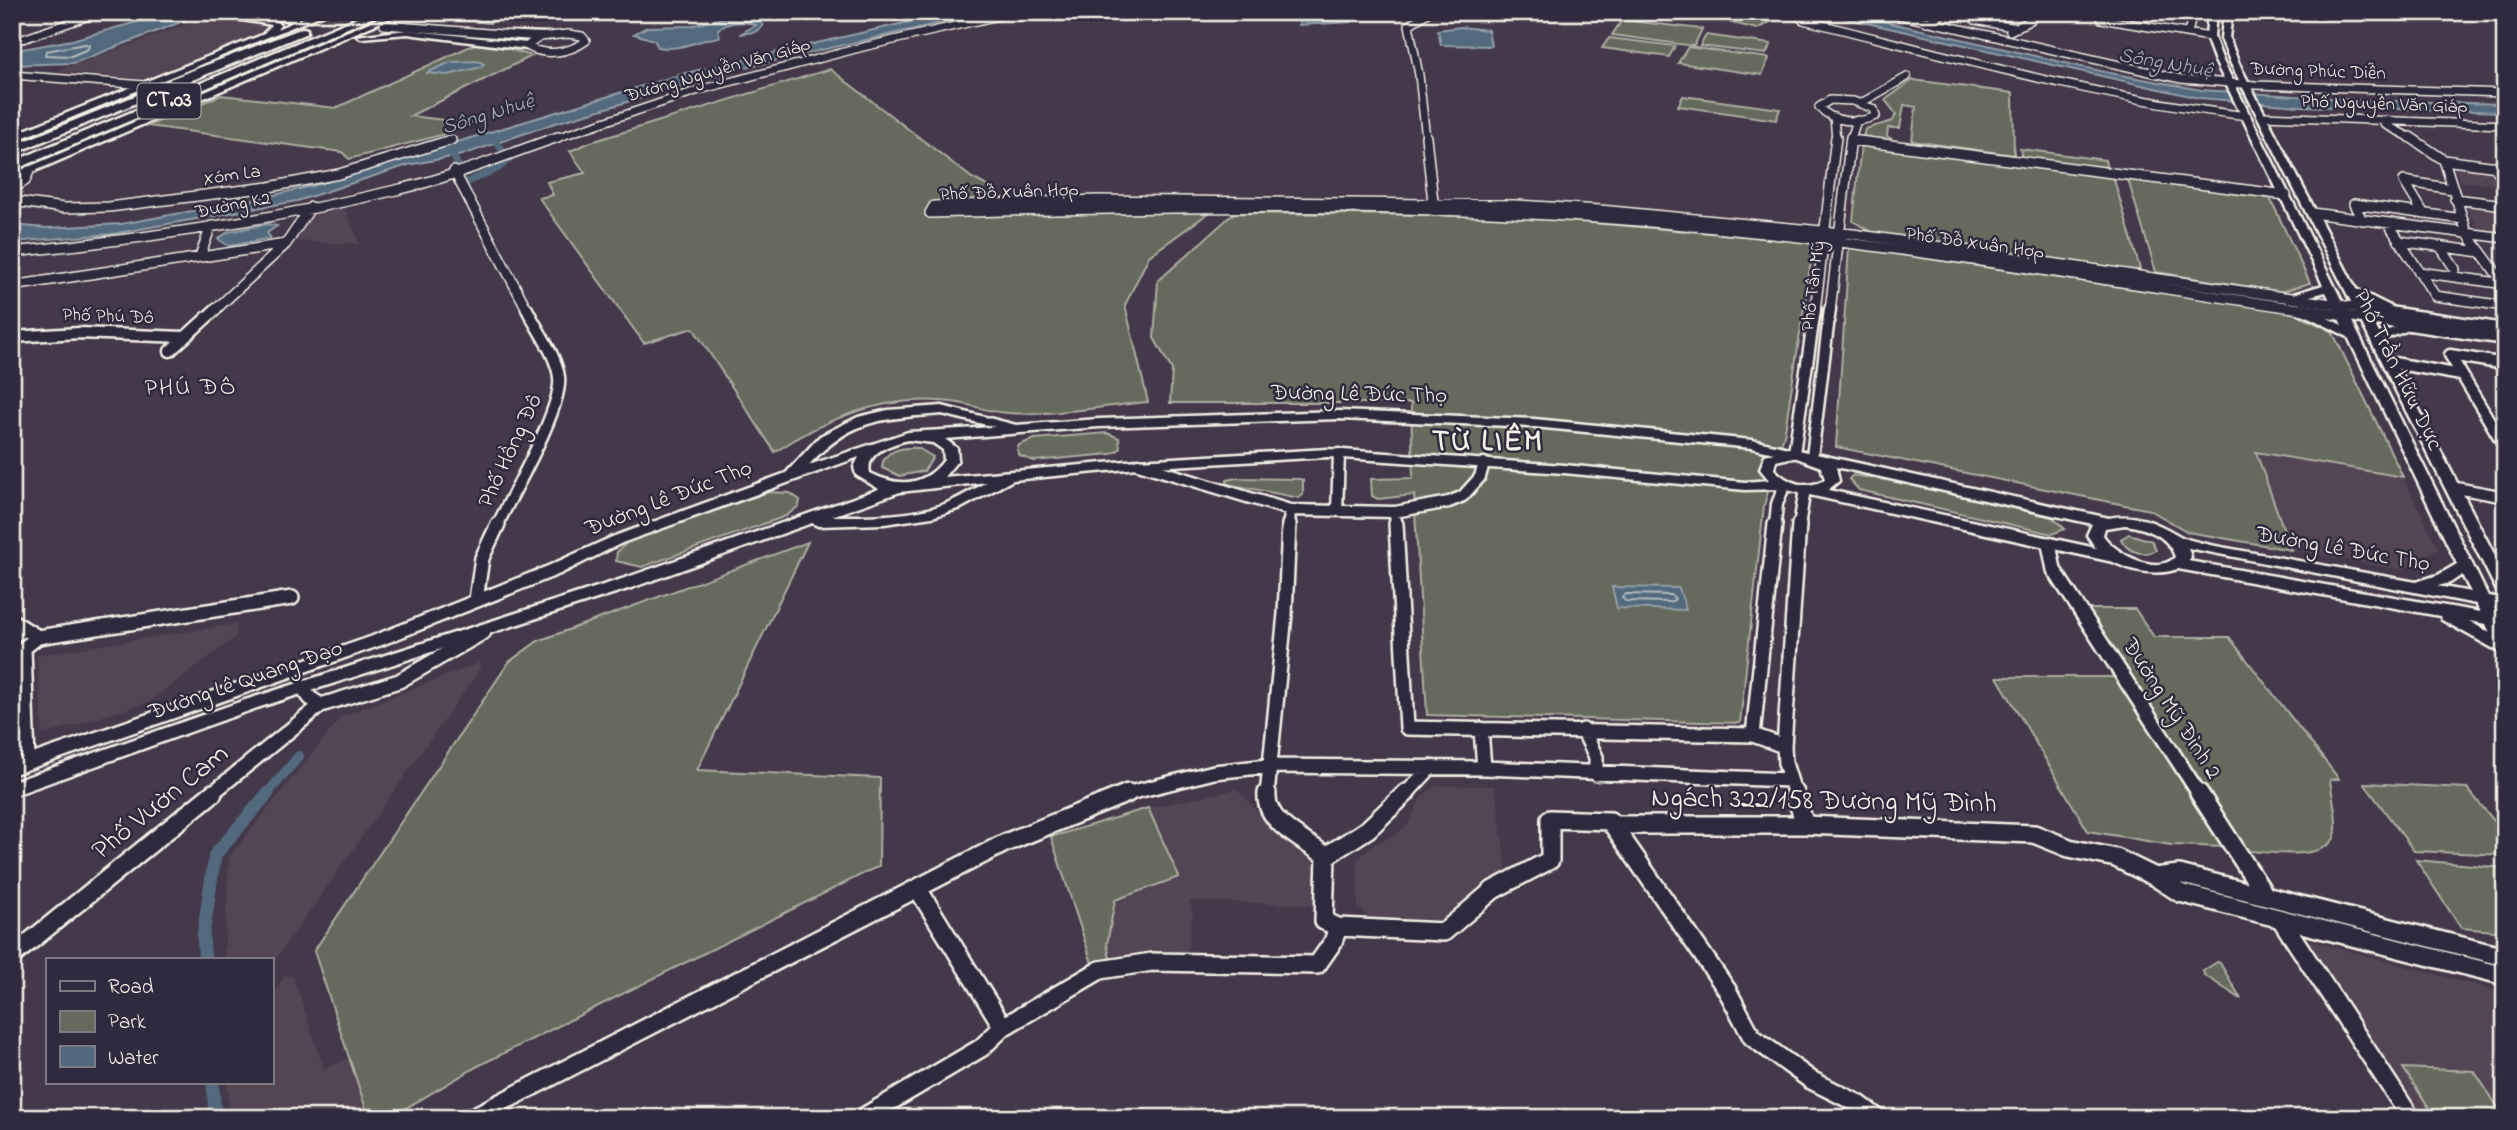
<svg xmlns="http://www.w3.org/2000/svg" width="2517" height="1130" viewBox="0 0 2517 1130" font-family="'Indie Flower',sans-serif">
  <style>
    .built { fill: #524453 }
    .green { fill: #666a5c; stroke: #adaea2; stroke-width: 2 }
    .water { fill: #52697d; stroke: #939fa8; stroke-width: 2 }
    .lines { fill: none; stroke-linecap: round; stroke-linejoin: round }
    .shore { stroke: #b3bbbd; stroke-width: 2 }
    .canal-far3 { stroke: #52697d; stroke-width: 5 }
    .canal-far2 { stroke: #52697d; stroke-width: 7 }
    .canal-far1 { stroke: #52697d; stroke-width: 10 }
    .canal { stroke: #52697d; stroke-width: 13 }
    .minor-tunnel { stroke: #5e5562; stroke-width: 7; stroke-dasharray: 7 3.5; stroke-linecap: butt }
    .minor-far4-casing { stroke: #f4f1e8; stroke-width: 10 }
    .minor-far3-casing { stroke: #f4f1e8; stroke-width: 12 }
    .minor-far2-casing { stroke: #f4f1e8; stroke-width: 15 }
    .minor-far1-casing { stroke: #f4f1e8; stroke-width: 18 }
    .minor-casing { stroke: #f4f1e8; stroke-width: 22 }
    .major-casing { stroke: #f4f1e8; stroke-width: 5 }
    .highway-casing { stroke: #f4f1e8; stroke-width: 5 }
    .minor-far4 { stroke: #2f2a3d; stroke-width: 7 }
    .minor-far3 { stroke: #2f2a3d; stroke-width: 9 }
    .minor-far2 { stroke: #2f2a3d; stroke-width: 10 }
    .minor-far1 { stroke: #2f2a3d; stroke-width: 13 }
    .minor { stroke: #2f2a3d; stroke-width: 17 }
    .major { fill: #2f2a3d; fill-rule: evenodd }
    .highway { fill: #2f2a3d; fill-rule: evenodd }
    .labels { text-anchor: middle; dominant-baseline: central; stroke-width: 5; stroke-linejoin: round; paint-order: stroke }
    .far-street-label { font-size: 19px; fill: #f4f1e8; stroke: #2f2a3d }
    .far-water-label { font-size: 21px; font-style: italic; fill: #abb4b8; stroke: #2f2a3d }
    .shield { fill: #2f2a3d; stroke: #b9b5b5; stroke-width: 2 }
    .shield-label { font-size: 21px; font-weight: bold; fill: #f4f1e8 }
    .street-label { font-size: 23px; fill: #f4f1e8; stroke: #2f2a3d }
    .neighbourhood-label { font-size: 24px; letter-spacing: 2px; fill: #f4f1e8; stroke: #2f2a3d }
    .near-street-label { font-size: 28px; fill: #f4f1e8; stroke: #2f2a3d }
    .district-label { font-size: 30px; font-weight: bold; letter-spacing: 2px; fill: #f4f1e8; stroke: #2f2a3d }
  </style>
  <rect width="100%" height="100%" fill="#44394a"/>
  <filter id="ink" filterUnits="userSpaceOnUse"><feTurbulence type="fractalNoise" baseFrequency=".0143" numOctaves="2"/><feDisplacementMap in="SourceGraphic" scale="14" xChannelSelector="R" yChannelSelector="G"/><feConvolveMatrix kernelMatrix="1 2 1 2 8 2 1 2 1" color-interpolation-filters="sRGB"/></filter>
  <g filter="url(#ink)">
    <!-- built -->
    <path class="built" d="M208,17L265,23V32L154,76L139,79L62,72V69Z
      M2453,164L2491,167L2504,186L2459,181Z
      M2463,202L2505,207V235L2479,229Z
      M344,207L360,244L292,241L312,212Z
      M2255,451L2403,477L2438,548L2402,570L2291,550Z
      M236,624L237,636L149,702L43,735L37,655Z
      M479,663L480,669L271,966V960H224L229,857L342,716Z
      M1437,785L1495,786L1507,874L1473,895L1456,913L1434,923L1373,920L1358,907L1357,860L1373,844L1397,835L1409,823L1420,798Z
      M1237,789L1266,820L1310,855L1318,868L1320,905L1189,901L1193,910L1187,958L1143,956L1110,959L1107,944L1115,900L1179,877L1148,808Z
      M2305,939L2505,993V1118H2423Z
      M286,975L293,976L324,1069L349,1058L369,1118H231L227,1083H271V997Z"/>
    <!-- green -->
    <path class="green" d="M448,12H514L490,23L440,18Z
      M1724,12L1750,15L1747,18L1757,16L1774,20L1757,29L1712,18Z
      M1622,20L1702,29L1694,46L1612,35Z
      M1706,35L1771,44L1766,54L1700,46Z
      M1609,38L1675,46L1669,57L1602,48Z
      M475,44L506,48L532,56L410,116L470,123L441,135L349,159L342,152L148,126L221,95L336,108Z
      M1688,47L1769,58L1762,75L1678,63Z
      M830,69L972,178L993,189L1017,214L1210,212L1149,256L1125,305L1148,402C1103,406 1054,416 1009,413C989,413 972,404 952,402C887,394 827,417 775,452L693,328L644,343L539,198L553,195L547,182L585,173L570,151L591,142Z
      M1913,80L2013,93L2014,155L1912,141L1916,107L1904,105L1900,128H1888L1887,136L1896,142L1863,137L1865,129L1893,121L1896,114L1885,100Z
      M1683,96L1780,109L1776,120L1678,106Z
      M1861,145L2113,176L2140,269L2134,271L1873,233L1853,221Z
      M2020,149L2105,160L2107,170L2022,159Z
      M2131,179L2270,198L2310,283L2281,292L2156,272L2128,180Z
      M1234,213L1510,216L1814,242L1785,431L1764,506L1740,723L1427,715L1414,495L1378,499L1372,496L1371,479L1413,478L1411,403H1170L1172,370L1154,338L1158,281Z
      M1849,247L2291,312L2332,331L2403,477L2256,452L2291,550L2188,532L2150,510L1836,447Z
      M1107,433L1119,438L1120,449L1111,454L1034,461L1020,456L1017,450L1019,445L1034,439Z
      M918,448L933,457L924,471L900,476L882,468C882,450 904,447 918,448Z
      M1853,475L1899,482L2052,517L2065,529L2052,534L1859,490L1849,479Z
      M1236,478L1300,479L1303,480V495L1299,498L1227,484V480Z
      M768,492L790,493L800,500L799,506L786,516L642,567L616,561L617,552L629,541Z
      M2129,534L2152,541L2156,550C2144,557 2127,552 2121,539Z
      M808,542L697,770L880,778L879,866L478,1066L389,1118H369L314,951L509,662L538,641Z
      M2086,609H2135L2154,637H2229L2339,779L2330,780C2332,796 2337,814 2336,830C2334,863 2270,852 2248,851Z
      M1997,677H2114L2224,847L2171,845L2088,831Z
      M2364,783L2467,788L2505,834V855L2414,851Z
      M1148,808L1179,877L1115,900L1107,944L1110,959L1092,963L1051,837Z
      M2416,860L2505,868V932L2461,928Z
      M2217,962L2220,963L2241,999L2204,975L2203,971Z
      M2403,1068L2474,1071L2505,1118H2436Z"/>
    <!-- water -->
    <path class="water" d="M952,12H988L743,68L552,124L462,155L408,165L297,201L112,234L12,242V225L46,228L121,224L253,200L312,186L682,74Z
      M1299,12L1350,13L1351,22L1299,25Z
      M1818,12H1843L2105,72L2201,90L2358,100L2505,104V112L2299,106L2199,98Z
      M731,16L758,19L763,26L755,32L740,34L756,25C744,20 729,22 718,29L720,37C699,39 679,52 658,47L654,40L634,34L647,27L690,26Z
      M151,18L186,20L74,63L12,65V51L72,40Z
      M1460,27L1488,30L1491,46L1441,45L1438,30Z
      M478,61L484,64L481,67L448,75L426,73L451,62Z
      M268,224L277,226L267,233L271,238L229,246L218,239L228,232Z
      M1612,587L1679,588L1686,610L1617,608Z"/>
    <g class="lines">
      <!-- shore -->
      <path class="shore" d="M85,44L89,45L88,49L71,56L45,55L46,51Z
        M1626,594L1671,595L1675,599L1671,602L1625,601L1622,597Z"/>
      <!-- canal-far3 -->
      <path class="canal-far3" d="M490,136L492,139"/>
      <!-- canal-far2 -->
      <path class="canal-far2" d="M450,148L459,168
        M467,182L499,168L510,158L491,137"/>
      <!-- canal-far1 -->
      <path class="canal-far1" d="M266,795L299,756"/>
      <!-- canal -->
      <path class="canal" d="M205,960L203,936L215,855L268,793
        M213,1083L215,1118"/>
      <!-- minor-tunnel -->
      <path class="minor-tunnel" d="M295,18L379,26"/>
      <defs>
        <path id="minor-far4" d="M233,12L295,18
          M1792,12L1803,20C1949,56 2097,98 2247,116
          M1886,12L2181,79L2255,85L2505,93
          M2106,12L2101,19L2210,37
          M12,13L23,12
          M1975,20L2017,28
          M1927,22L1945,12
          M384,25L540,37
          M2010,31L2031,20
          M2188,33L2193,12
          M568,34L582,36L586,41C569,53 545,57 527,46L540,37Z
          M12,38L23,39L100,12
          M12,75L145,85
          M1830,100L1853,101L1874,109L1876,116C1857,124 1833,123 1819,107Z
          M1861,103L1907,77
          M2262,116L2505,125
          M1834,117L1836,139
          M2384,124L2413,139
          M553,139L699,90L863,47L1016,12
          M1426,139L1419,75L1409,25L1429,12
          M1851,139L1857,120"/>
        <path id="minor-far3" d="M1426,137L1434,211
          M2410,137L2444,160L2467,233L2505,285
          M1851,140L2286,195
          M2444,160L2505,168
          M2494,166L2505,181
          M454,171L528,311
          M12,189L25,181L29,171
          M2455,199L2505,205
          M12,201L64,208L109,207L269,187L339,174L451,140
          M2312,213L2505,238
          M2424,214L2404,181L2452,189
          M2362,220L2354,204L2463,219
          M2388,223L2435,296L2505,306
          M2399,241L2481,252
          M2440,246L2455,269
          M12,252C141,240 270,220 396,190C451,178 505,155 558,137
          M200,256L211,226
          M2419,272L2505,284
          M12,286L286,244
          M214,311L286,244L311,207
          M1815,311L1836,137
          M1830,311L1851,137
          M2313,311C2096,279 1880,242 1662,223C1420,202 1173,206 930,213L934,206L1098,200L1516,205L1600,210L1853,234L2380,311"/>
        <path id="minor-far2" d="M2301,309L2505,339
          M2368,309L2505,329
          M12,337L79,333L184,337
          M170,351L216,309
          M2450,355L2505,447
          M2450,355L2505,364
          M2388,362L2461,375
          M1794,453L1815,309
          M1812,457L1830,309
          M1138,464L1290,510L1395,512L1449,502L1463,496L1480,477L1484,463
          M2451,487L2505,497
          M1337,511L1339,454
          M1395,512L1396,526
          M497,526C512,494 563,408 559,377C556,354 537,330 527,309
          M1289,526L1290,510
          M1775,526L1777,504L1785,484
          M1799,526L1805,489"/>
        <path id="minor-far1" d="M1396,524L1407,728L1753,735L1784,746
          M2049,544L2054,570L2200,795
          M476,600L482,558L498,524
          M12,621L38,637
          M12,636L25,629
          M302,687L310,698L321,705
          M1481,729L1484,768
          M1583,730L1596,757V774
          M1753,735L1775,524
          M28,762L24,648L38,637L292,598
          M210,795L321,705L399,681L484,632
          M1121,795L1214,772L1268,766L1484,768L1790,780
          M1267,795L1285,614L1289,524
          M1405,795L1431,767
          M1795,795L1785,763L1784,746L1799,524"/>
        <path id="minor" d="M1267,793C1264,823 1305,840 1326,856
          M1795,793L1805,825
          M2199,793L2265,895
          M1612,825H1805L2034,834L2069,848L2116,858L2155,877
          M1326,856L1324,921L1338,927L1444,932L1493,890L1550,860V819L1610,821L1727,990L1752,1037L1811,1080L1859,1104L1877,1118
          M1326,856L1368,829L1406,793
          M918,889L1003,1027
          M2282,921L2411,1118
          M12,956L213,793
          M2505,957L2179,874L2155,877L2180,893L2505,976
          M471,1118L1005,843L1128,793
          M862,1118L981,1048L1003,1027L1100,970L1152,962L1317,965L1333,942L1338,927"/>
        <path id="major" d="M196,12C214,12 270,12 280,25L277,29L317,12H329L12,142V135L262,35L272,25Z
          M393,12H404L12,181V174Z
          M2208,12H2216L2214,37L2223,61L2488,596L2505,599V609L2494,607L2498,615L2505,617V655L2442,620L2440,616L2178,569C2156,576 2134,572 2113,562L1782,489L1745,490L1564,473L1328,457L1138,468L1013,480L961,508L932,517L884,524L818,526L812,523L634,587L257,708L12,796V782L245,700L622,579L879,489L856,475L854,467L859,457L622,543L560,574L382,645L12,775V761L370,637L548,566L612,537L786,473L820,436L858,417L888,410L942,406L1016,425L1099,419L1339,411L1534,419L1752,440L2109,518C2136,513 2155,522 2178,535C2186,540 2200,542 2210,545L2416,582L2438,575L2457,564L2348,337L2293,309L2299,305L2303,306L2342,325L2326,292L2286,302L2280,298L2323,285L2215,61L2206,37ZM942,414L995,427L908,432L809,465C852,418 882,419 942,414ZM1339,419L1534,427L1752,448L1774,453L1765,455L1760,469L1769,480L1745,482L1564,465L1328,449L1138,460L944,477L958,460L957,448L945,439L1099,427ZM908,440L933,443L943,450L944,460C924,487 898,487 870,473C865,452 892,444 908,440ZM1794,457L1821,467L1825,479C1808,491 1787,483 1774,469L1776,461ZM1836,467L2092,524L2087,535L2096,548L1828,490L1839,481ZM987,482C972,490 958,499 942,505C907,517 868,516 832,516L900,492ZM2125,525C2146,528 2168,535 2175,557C2157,576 2114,553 2103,535L2105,528ZM2188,548L2476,604L2480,612L2188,561L2191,557ZM2462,575L2471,592L2437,586L2450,583ZM2469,621L2486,624L2490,633Z
          M2224,12H2232L2229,38L2239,64L2356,289L2406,314L2400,318L2396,317L2362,301L2379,333L2413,322L2419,326L2383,340L2505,575V596L2497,591L2231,64L2221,38Z
          M407,30L527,43L531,46L527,49L407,34L361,38L357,36Z
          M510,32L549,33L553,35L549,37L507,36L506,34Z"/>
        <path id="highway" d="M371,12H385L12,171V162Z
          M303,28L307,29V33L12,154V146L169,82L170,79Z"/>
      </defs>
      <!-- minor-far4 casing -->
      <use href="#minor-far4" class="minor-far4-casing"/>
      <!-- minor-far3 casing -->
      <use href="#minor-far3" class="minor-far3-casing"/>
      <!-- minor-far2 casing -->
      <use href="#minor-far2" class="minor-far2-casing"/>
      <!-- minor-far1 casing -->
      <use href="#minor-far1" class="minor-far1-casing"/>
      <!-- minor casing -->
      <use href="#minor" class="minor-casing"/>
      <!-- major casing -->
      <use href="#major" class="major-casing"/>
      <!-- highway casing -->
      <use href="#highway" class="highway-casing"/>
      <!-- minor-far4 -->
      <use href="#minor-far4" class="minor-far4"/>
      <!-- minor-far3 -->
      <use href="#minor-far3" class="minor-far3"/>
      <!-- minor-far2 -->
      <use href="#minor-far2" class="minor-far2"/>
      <!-- minor-far1 -->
      <use href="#minor-far1" class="minor-far1"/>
      <!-- minor -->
      <use href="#minor" class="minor"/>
      <!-- major -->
      <use href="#major" class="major"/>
      <!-- highway -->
      <use href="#highway" class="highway"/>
    </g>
  </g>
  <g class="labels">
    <!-- far-street labels -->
    <g class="far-street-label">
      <text transform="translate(718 71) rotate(-16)">Đường Nguyễn Văn Giáp</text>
      <text transform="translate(2318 72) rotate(2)">Đường Phúc Diễn</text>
      <text transform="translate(2384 105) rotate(2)">Phố Nguyễn Văn Giáp</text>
      <text transform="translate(232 176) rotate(-8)">Xóm La</text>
      <text transform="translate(1009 193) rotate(-2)">Phố Đỗ Xuân Hợp</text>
      <text transform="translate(233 206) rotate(-11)">Đường K2</text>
      <text transform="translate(1975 244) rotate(8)">Phố Đỗ Xuân Hợp</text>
      <text transform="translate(1814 286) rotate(-83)">Phố Tân Mỹ</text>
      <text transform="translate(108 317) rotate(2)">Phố Phú Đô</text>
    </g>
    <!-- far-water labels -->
    <g class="far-water-label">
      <text transform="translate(2166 64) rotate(10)">Sông Nhuệ</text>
      <text transform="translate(489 115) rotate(-17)">Sông Nhuệ</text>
    </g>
    <!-- shield labels -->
    <rect class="shield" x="137.5" y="83.5" width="63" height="35" rx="5"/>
    <g class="shield-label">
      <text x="169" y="101">CT.03</text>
    </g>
    <!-- street labels -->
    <g class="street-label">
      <text transform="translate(2397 370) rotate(64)">Phố Trần Hữu Dực</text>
      <text transform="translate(1359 395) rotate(1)">Đường Lê Đức Thọ</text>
      <text transform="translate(511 451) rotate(-65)">Phố Hồng Đô</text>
      <text transform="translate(669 499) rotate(-21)">Đường Lê Đức Thọ</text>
      <text transform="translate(2343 550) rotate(10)">Đường Lê Đức Thọ</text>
      <text transform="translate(246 681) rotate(-19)">Đường Lê Quang Đạo</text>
      <text transform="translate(2171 709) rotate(57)">Đường Mỹ Đình 2</text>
    </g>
    <!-- neighbourhood labels -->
    <g class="neighbourhood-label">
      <text x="191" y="388">PHÚ ĐÔ</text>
    </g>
    <!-- near-street labels -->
    <g class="near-street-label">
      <text transform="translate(1824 802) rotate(1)">Ngách 322/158 Đường Mỹ Đình</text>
      <text transform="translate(161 803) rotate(-39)">Phố Vườn Cam</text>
    </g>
    <!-- district labels -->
    <g class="district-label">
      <text x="1488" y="443">TỪ LIÊM</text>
    </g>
  </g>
  <!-- margin -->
  <rect width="2517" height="1130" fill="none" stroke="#2f2a3d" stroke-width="42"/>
  <rect x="21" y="21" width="2475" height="1088" fill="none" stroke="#f4f1e8" stroke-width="2.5" filter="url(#ink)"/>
  <!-- legend -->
  <rect x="46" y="958" width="228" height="126" fill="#2f2a3d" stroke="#7e7a81" stroke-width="2"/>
  <rect x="60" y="981" width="35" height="10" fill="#2f2a3d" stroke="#7e7a81" stroke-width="2"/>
  <text x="108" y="993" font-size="21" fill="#f4f1e8">Road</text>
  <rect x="60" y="1011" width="35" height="21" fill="#666a5c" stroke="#7e7a81" stroke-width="2"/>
  <text x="108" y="1028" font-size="21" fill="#f4f1e8">Park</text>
  <rect x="60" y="1046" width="35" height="21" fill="#52697d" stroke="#7e7a81" stroke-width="2"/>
  <text x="108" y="1064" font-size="21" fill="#f4f1e8">Water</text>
</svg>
